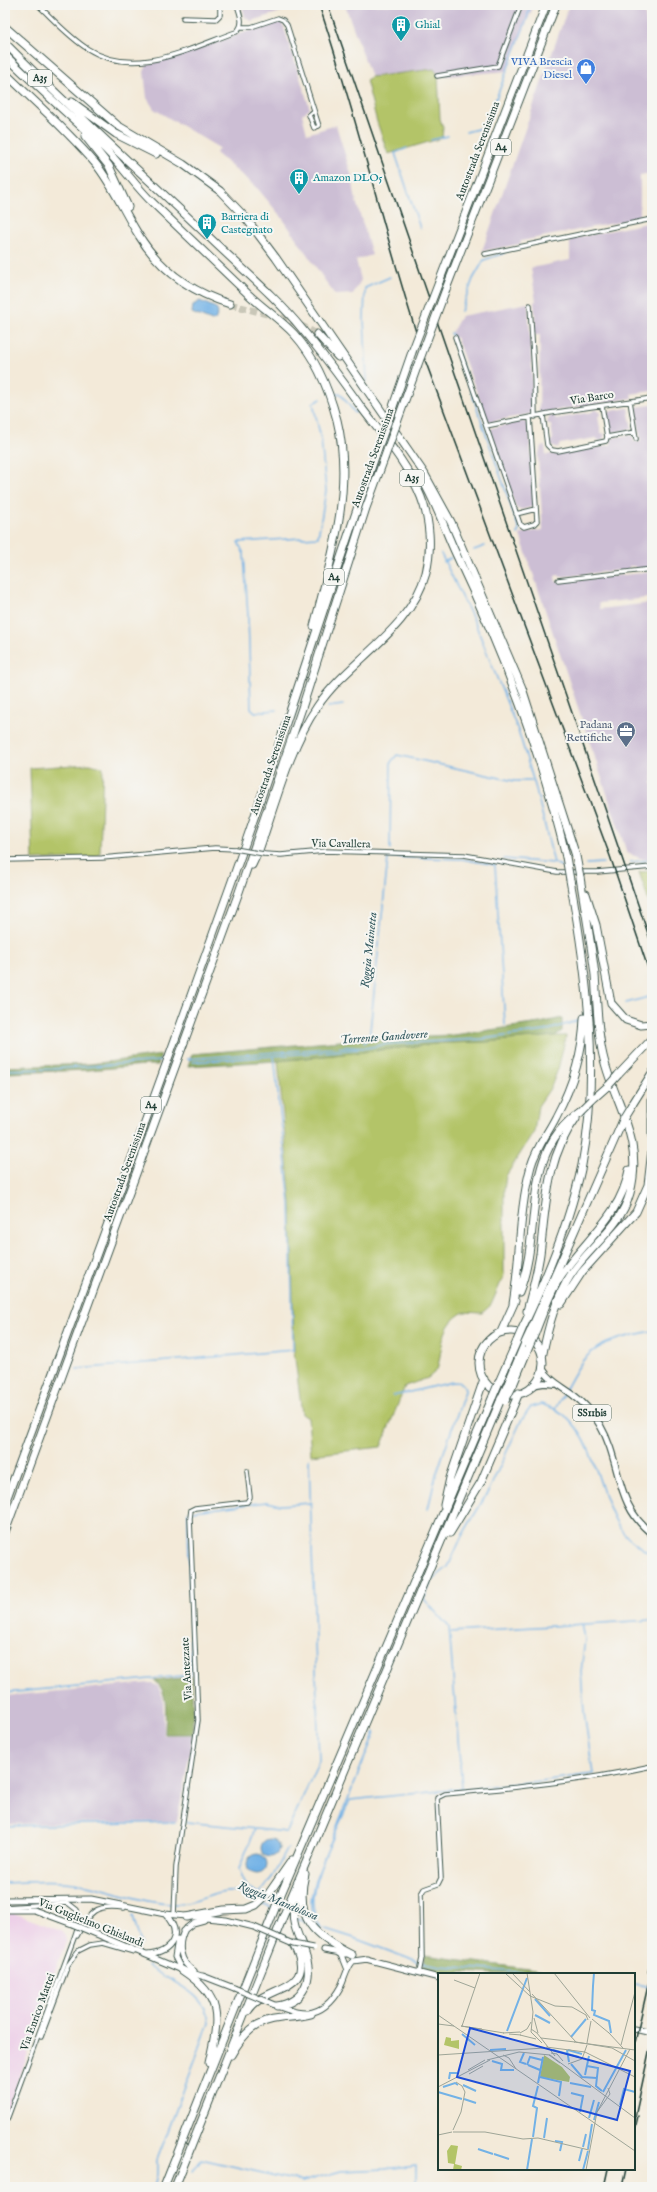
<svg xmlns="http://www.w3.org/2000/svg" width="657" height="2192" viewBox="0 0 657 2192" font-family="'IM FELL English',serif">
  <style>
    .built { fill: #edd0e8 }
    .industrial { fill: #ccbed4 }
    .green { fill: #b3c467; stroke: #69804e }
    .forest { fill: #8eaa5c; stroke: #567448 }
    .water { fill: #73b2e6; stroke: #49788d }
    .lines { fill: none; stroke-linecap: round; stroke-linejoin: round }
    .stream { stroke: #73b2e6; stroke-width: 1.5 }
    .highway-tunnel { stroke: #c9c7b8; stroke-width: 7; stroke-dasharray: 7 3.5; stroke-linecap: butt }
    .street-casing { stroke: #3f574d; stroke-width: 5.5 }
    .secondary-casing { stroke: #3f574d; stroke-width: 7 }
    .primary-casing { stroke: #3f574d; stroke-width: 8 }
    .highway-casing { stroke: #3f574d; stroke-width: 9 }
    .street { stroke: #fff; stroke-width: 3.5 }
    .secondary { stroke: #fff; stroke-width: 5 }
    .primary { stroke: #fff; stroke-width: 5.5 }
    .highway { stroke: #fff; stroke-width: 7 }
    .rail { stroke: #1f3d34; stroke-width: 1.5 }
    .street-bridge-casing { stroke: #3f574d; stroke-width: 5.5; stroke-linecap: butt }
    .secondary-bridge-casing { stroke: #3f574d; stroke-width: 7; stroke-linecap: butt }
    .highway-bridge-casing { stroke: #3f574d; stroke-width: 9; stroke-linecap: butt }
    .street-bridge { stroke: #fff; stroke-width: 3.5 }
    .secondary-bridge { stroke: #fff; stroke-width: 5 }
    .highway-bridge { stroke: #fff; stroke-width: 7 }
    .labels { text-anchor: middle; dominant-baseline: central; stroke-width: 4; stroke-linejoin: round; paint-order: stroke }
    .shield { fill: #f6f6f2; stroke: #60746d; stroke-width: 1 }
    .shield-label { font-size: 10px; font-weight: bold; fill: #1f3d34 }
    .culture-label { font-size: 11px; fill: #0d838f; stroke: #f6f6f2; text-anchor: start }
    .shop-label { font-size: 11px; fill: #366cbe; stroke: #f6f6f2; text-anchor: end }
    .street-label { font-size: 11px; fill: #1f3d34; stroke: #f6f6f2 }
    .service-label { font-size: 11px; fill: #4e5e75; stroke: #f6f6f2; text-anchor: end }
    .water-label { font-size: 12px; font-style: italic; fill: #345a60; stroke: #f6f6f2 }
    .inset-river { fill: none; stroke: #73b2e6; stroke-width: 2 }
    .inset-road { fill: none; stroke: #9ea597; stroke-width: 1 }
    .view { fill: #1d4ed8; fill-opacity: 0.15; stroke: #1d4ed8; stroke-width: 2 }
    .inset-edge { fill: none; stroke: #1f3d34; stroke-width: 2 }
  </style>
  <rect width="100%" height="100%" fill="#f6f6f2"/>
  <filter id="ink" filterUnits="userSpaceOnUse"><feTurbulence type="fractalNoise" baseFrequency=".025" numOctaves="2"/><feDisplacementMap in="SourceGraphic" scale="8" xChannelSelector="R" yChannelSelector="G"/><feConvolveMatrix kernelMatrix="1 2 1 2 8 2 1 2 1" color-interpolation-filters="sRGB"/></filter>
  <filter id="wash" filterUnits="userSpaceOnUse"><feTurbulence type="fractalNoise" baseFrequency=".012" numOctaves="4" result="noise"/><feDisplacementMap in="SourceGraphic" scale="16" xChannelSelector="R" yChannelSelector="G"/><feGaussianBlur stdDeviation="0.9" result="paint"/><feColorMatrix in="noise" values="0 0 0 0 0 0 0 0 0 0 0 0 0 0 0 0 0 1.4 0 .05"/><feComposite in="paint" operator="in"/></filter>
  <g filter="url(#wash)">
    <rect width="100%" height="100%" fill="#f3ead9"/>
    <!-- built -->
    <path class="built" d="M14,1913L61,1931L65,1936L66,1941L38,2018L39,2024L5,2116V1914Z"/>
    <!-- industrial -->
    <path class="industrial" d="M242,5H286L287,10L251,21L245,17Z
      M345,5H534L507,71L449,76L438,75L434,69L371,77Z
      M569,5H644L652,68V173L640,175V218L521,241L520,244L482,251Z
      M276,22H281L283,25L310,109L302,114L307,134L336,125L352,177L356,201L372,255L356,260L361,280L353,294L335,295L283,219L258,189L216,153L219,148L154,109L147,98L144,72L147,65Z
      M652,222V391L631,394L632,398L539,413L540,335H534L533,325H536L534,302L536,301L531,268L570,260V239Z
      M528,303L532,372V411L530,414L488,422L456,337L453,338L452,332L461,316Z
      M652,405V567L637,569L634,566H629V569L560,577L559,575L555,576L556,582L652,572V599L648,598L599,603L600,609L652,603V859H643L627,853L520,535L522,533L543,530L538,456L541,447L545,446L546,455L611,445L612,438L632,435L634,442L641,441L636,407Z
      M628,408L632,429L609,433L606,412Z
      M595,409L601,413L598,417L601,433L605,434L603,439L599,441L596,438L560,444L558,448L551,446L550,442L553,439L551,425L547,423L549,417L554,415L556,419L592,412Z
      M523,421L529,424L534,503L532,507L520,510L516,508L490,432L492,428Z
      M150,1683L158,1686L163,1698L164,1735H193L177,1821L5,1824V1696Z"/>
    <!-- green -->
    <path class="green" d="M434,69L438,75L440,119L443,127L442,138L388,154L377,122L366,80L371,77Z
      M89,764L103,767L100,853L95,857L33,860L30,768Z
      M652,871V911L639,872Z
      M555,1036H566L558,1069L551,1087L538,1106L534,1132L506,1176L504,1190V1275L491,1305L482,1313L464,1312C440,1324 443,1349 437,1370L428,1378L405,1386L381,1447L311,1455L308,1418L302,1414L294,1351L291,1203L278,1061L444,1043L485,1042Z"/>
    <!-- forest -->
    <path class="forest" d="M562,1018V1031L555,1036L485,1042L444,1043L278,1061L188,1066L192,1054L374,1038L454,1035L540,1023Z
      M161,1055L158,1065H145L89,1070L5,1073V1067L91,1064Z
      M192,1677L193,1734H165C165,1718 170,1690 154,1681Z
      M424,1955L565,1974H495L461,1972L459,1974H439L423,1968Z"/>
    <!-- water -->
    <path class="water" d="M200,301L216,308L218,313L215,320L212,321L192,313L193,305Z
      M261 1848a9 9 0 1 1 18 0a9 9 0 1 1-18 0Z
      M247 1864a10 10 0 1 1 20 0a10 10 0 1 1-20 0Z"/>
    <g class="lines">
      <!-- stream -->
      <path class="stream" d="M466,132L485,127L527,19L530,5
        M431,140L448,136
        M407,148L395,153L420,228
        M461,311L473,279L484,260L504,253
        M451,333L519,529L518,534
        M367,381L364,319L365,288L390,277
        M332,395L340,393L355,413L357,411
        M474,550L485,546
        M441,554L475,623L519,733L536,789L554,863L561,866
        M444,562L451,558
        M328,707L343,705
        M277,710L255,712L251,708L248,616L244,554L238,542L318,537L326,491L321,439L313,403L321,399
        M390,850L391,762L397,755L514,781H534
        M388,859L390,857L462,859L495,865L505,1025
        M504,859L554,863
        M630,862L652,860
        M587,864L603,863
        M626,1003L652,996
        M364,1043L369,1036L370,1031L388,858
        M187,1059L347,1047L366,1048L387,1044L482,1039L545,1031L580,1020
        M192,1062L358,1049
        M5,1070L53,1069L161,1061
        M77,1369L293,1350L290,1204L274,1056
        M393,1396L452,1382C461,1382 464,1383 465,1391L436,1475L428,1509
        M555,1409C595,1429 596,1490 618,1525C625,1538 640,1547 652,1555
        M194,1511L267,1502L281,1505L312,1503
        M450,1632L652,1620
        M5,1693L191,1675L188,1512
        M462,1788L449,1627L424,1599L432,1580L448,1567L462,1536L489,1490L521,1421L531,1407L541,1404L555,1409C563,1395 570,1380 579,1366C594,1341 626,1337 652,1331
        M186,1822L287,1832L319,1761L309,1459
        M5,1826L175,1822
        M255,1829L239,1869L247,1887L261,1895
        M5,1883C30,1882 57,1880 81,1884C113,1889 145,1905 177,1904C208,1903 224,1879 256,1901
        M254,1900L273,1876L288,1848
        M261,1904L272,1908
        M133,1916L141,1944
        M296,1918L305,1922
        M316,1921C307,1910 312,1893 315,1881L375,1732
        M316,1926L351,1937L418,1962L442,1966L541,1974
        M321,1928C315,1919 312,1907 313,1896C316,1869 339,1826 350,1800L540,1781L593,1774L584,1712L581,1672L585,1639L582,1624
        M147,1966C170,1982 207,1992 209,2023L157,2160V2174L154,2187
        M634,1984L652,1987
        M193,2171L201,2159L302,2182L341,2171L385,2169L416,2165V2187"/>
    </g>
  </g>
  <g filter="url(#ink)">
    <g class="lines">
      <!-- highway-tunnel -->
      <path class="highway-tunnel" d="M230,304L292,321L317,334"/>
      <defs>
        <path id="street" d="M38,5C54,20 70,38 88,49C135,79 190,48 236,32C245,25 240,14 237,5
          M183,18L216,19L220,15V5
          M241,27H251L278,18L283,20L287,25C298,59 308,92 319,126L314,128L309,115L314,111
          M437,76L498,66L521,5
          M485,254L652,219
          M530,305L534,372L535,417
          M455,337L520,524L524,527L534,524L537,521L530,417
          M630,401L636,439
          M543,415L547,445L552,450L558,451L606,441L607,437L602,406
          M486,426L550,413L652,398
          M607,437L635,432
          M516,514L536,509
          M558,580L652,569
          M264,854L281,855L325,851L464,855L557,872H597L652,867
          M5,860L102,858L215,848L235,849
          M5,1907L68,1903L77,1910L79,1923L74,1938L5,2125
          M174,1915L176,1867L198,1720L190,1518L191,1510L195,1508L247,1502L250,1497L247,1471
          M77,1936C89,1911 96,1904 124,1908
          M419,1973L422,1958L421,1894L424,1889L438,1884L441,1878L437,1798L445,1794C515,1788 583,1781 652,1766
          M41,2037L68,1965L78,1951L90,1945L103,1943L134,1952"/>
        <path id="secondary" d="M5,1900L91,1899L165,1914L226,1920L254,1927
          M5,1910H34L72,1924
          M185,1929C177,1944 179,1962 194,1971
          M89,1931L182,1970L205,1977
          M183,1931L193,1923L204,1920
          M178,1939L175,1957L181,1969
          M324,1950L346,1954
          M338,1953L341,1955L347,1970
          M147,1955C172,1953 184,1934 165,1914
          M366,1959L439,1978
          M203,1976L234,1988
          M265,2001C298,2015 320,2024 341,1986C345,1978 346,1969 353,1961L368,1959
          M634,2029L652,2033"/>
        <path id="primary" d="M542,1368C550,1381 560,1385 572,1394C583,1402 593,1413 600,1425C622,1463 614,1504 652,1534
          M533,1385L544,1383L555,1384"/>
        <path id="highway" d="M5,27L117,125L183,164L220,191L245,217L276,258L424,473L451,522L522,688L576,856
          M5,43C71,110 142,173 210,238C241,268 275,296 302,329C323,354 342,380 361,407C382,435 408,464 421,497C430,520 432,548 426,573C410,632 349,659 317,707C290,746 275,805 259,850L252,865
          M5,55C38,88 73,118 106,150C123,167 136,187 153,203C184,233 215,262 246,292C261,307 280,319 294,334C315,357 329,390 337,420C354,488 331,560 314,626
          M5,73C35,102 68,131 95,163C113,185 123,210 138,234C159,269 191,292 230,304
          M72,102L116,134L156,154
          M85,136L109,166L128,207
          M439,282L546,5
          M446,289L556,5
          M317,334L338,357
          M389,418L412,352
          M395,428L417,367
          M422,479C437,504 445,531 457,556C504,655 541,751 566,857
          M586,894L596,925L611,1003L626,1020L641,1025L652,1024
          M618,1075L652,1039
          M652,1099V1136
          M592,1100L609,1085
          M632,1105L652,1073
          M519,1292C544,1231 518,1154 581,1111
          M513,1304C521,1257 518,1213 531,1166C536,1148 548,1133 556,1117C573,1085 583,1054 584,1018
          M561,1304L582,1272L636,1212L648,1185L652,1150
          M527,1311C532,1292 537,1274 540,1254C546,1206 546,1158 576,1118
          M523,1327C548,1275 570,1221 582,1165C600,1072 587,973 570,880
          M531,1330L624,1118
          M479 1363a32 32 0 1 1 64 0a32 32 0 1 1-64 0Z
          M501,1332L515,1301
          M535,1333C543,1313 550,1291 562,1274C586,1239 621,1215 629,1170
          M542,1358C547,1331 555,1299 570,1276C589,1246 620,1229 630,1193C645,1136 612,1102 602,1051C597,1026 597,1000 595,975C591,942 585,910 580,877
          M499,1382L517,1341
          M513,1385L528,1349
          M507,1386L525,1343
          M5,1503C78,1304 152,1106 223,906C278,755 325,600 378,448
          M444,1505L450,1478L484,1379
          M5,1532L239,892L302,708L366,508L384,459
          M450,1533L481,1482L519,1393
          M305,1874C294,1919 314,1936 352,1955
          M186,1917L223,1910L246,1909L256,1905L269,1893L292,1860
          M182,1970C224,1998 219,2018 209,2063
          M277,2006C304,2002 314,1979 305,1954C302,1943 296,1933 294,1922C292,1911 295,1902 298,1891
          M248,2011C264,1984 321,1993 293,1944
          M231,2055C243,2034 256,2020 281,2018C291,2017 301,2017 311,2014
          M164,2187L276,1906L493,1396
          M175,2187L283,1917L501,1399"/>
      </defs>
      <!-- street casing -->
      <use href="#street" class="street-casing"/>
      <!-- secondary casing -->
      <use href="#secondary" class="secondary-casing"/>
      <!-- primary casing -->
      <use href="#primary" class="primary-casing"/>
      <!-- highway casing -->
      <use href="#highway" class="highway-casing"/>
      <!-- street -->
      <use href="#street" class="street"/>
      <!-- secondary -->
      <use href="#secondary" class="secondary"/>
      <!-- primary -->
      <use href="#primary" class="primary"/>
      <!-- highway -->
      <use href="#highway" class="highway"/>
      <!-- rail -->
      <path class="rail" d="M319,5C359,122 386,243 425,360L610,856L652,980
        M328,5L652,945
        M648,1972L652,1953
        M634,2047L652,1968
        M634,2122L652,2038
        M634,2133L638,2116
        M604,2187L608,2169
        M622,2187L626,2169"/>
      <defs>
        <path id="street-bridge" d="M235,849L264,854"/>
        <path id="secondary-bridge" d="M72,1924L89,1931
          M254,1927L293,1944L314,1948
          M234,1988L265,2001"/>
        <path id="highway-bridge" d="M412,352L439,282
          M417,367L446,289
          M378,448L389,418
          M384,459L395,428
          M576,856L580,877
          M566,857L570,880
          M609,1085L618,1075
          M581,1111L592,1100
          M624,1118L632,1105
          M517,1341L523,1327
          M525,1343L531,1330
          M528,1349L535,1333
          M493,1396L499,1382
          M501,1399L507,1386
          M505,1401L513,1385"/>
      </defs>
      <!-- street-bridge casing -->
      <use href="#street-bridge" class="street-bridge-casing"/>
      <!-- secondary-bridge casing -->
      <use href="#secondary-bridge" class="secondary-bridge-casing"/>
      <!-- highway-bridge casing -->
      <use href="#highway-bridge" class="highway-bridge-casing"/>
      <!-- street-bridge -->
      <use href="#street-bridge" class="street-bridge"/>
      <!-- secondary-bridge -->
      <use href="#secondary-bridge" class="secondary-bridge"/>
      <!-- highway-bridge -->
      <use href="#highway-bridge" class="highway-bridge"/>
    </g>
  </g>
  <!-- icons -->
  <defs>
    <symbol id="building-pin" viewBox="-11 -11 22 30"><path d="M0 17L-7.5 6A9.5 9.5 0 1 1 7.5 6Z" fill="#0f9aa8" stroke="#f6f6f2"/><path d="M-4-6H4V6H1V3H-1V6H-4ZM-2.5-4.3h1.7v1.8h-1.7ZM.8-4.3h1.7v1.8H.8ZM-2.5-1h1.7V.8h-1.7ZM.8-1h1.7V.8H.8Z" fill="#fff"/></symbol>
    <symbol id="shop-pin" viewBox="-11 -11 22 30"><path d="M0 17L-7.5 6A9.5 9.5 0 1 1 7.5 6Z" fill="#3f7fe0" stroke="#f6f6f2"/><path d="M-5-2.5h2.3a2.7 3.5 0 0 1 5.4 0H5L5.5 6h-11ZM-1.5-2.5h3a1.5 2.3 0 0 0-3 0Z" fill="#fff"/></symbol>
    <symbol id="office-pin" viewBox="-11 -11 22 30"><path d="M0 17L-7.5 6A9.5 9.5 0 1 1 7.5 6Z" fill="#5c6f8a" stroke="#f6f6f2"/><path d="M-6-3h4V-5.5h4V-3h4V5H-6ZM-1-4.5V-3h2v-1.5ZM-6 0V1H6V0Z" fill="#fff"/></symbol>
  </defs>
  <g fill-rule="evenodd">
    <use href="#building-pin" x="390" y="14" width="22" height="30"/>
    <use href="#shop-pin" x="575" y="57" width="22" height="30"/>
    <use href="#building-pin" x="288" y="167" width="22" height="30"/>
    <use href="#building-pin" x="196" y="212" width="22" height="30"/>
    <use href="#office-pin" x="615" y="720" width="22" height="30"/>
  </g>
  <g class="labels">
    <!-- shield labels -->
    <g class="shield">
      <rect x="28" y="70" width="24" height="16" rx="3"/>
      <rect x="491" y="139" width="20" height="16" rx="3"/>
      <rect x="400" y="470" width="24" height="16" rx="3"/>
      <rect x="324" y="569" width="20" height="16" rx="3"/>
      <rect x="141" y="1097" width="20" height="16" rx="3"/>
      <rect x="573" y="1405" width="38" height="16" rx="3"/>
    </g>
    <g class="shield-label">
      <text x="40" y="78">A35</text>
      <text x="501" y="147">A4</text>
      <text x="412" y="478">A35</text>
      <text x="334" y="577">A4</text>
      <text x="151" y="1105">A4</text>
      <text x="592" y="1413">SS11bis</text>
    </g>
    <!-- culture labels -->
    <g class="culture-label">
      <text x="415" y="25">Ghial</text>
      <text x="313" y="178">Amazon DLO5</text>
      <text x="221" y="217">Barriera di<tspan x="221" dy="13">Castegnato</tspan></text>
    </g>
    <!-- shop labels -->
    <g class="shop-label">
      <text x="572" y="62">VIVA Brescia<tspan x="572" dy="13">Diesel</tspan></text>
    </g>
    <!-- street labels -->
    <g class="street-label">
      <text transform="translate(478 151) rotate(-69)">Autostrada Serenissima</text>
      <text transform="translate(592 398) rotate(-9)">Via Barco</text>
      <text transform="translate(373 458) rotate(-70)">Autostrada Serenissima</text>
      <text transform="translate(271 765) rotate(-71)">Autostrada Serenissima</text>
      <text transform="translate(341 844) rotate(1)">Via Cavallera</text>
      <text transform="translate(125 1172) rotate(-70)">Autostrada Serenissima</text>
      <text transform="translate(187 1669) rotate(-93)">Via Antezzate</text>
      <text transform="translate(91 1923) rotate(22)">Via Guglielmo Ghislandi</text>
      <text transform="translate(38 2012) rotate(-70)">Via Enrico Mattei</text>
    </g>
    <!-- service labels -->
    <g class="service-label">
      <text x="612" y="725">Padana<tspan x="612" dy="13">Rettifiche</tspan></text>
    </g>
    <!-- water labels -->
    <g class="water-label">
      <text transform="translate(369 950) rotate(-84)">Roggia Mainetta</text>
      <text transform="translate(384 1037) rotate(-4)">Torrente Gandovere</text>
      <text transform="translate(278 1901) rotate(22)">Roggia Mandolossa</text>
    </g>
  </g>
  <!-- overview -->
  <g transform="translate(438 1973)">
    <rect width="197" height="197" fill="#f3ead9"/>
    <path d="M8,64L13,65V68L21,67V76L6,72ZM106,82L124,94L132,104L131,109L102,104ZM13,172L20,173L17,191L24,193L23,197H15L16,191L10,190L9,178Z" fill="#b3c467"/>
    <path class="inset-river" d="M155,13L154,37L157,38L156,42L171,48L173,60M155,13L156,0M97,26L112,43M97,42L112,50M69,58L89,5M24,61L37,72M133,64L148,46M52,77L68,76M115,77L141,84M129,77L131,89M130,77L144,81M86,80L82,89L88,91M54,88L64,91L63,97H76M133,91L144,104L159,105M89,92L92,84L104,87M90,92L102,97M149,93L160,95L158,113L164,118M147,102L151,83M102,104L123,109L121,123M11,106L12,100H19M100,110L105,84M132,110L153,114M25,112L38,118M5,114L17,110L20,112M0,119L24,126M165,119L188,77M133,120L145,123L142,139M26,126L38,130M182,132L186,116L197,119M151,145L156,127M156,147L161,129M95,164L99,135L95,133L100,113M106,165L109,145M117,168L124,169L122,178M145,174L148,161M40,176L55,181M150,176L154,151M56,181L71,186M141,188L144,176M89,197L94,166M145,197L150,178"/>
    <path class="inset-road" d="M67,0L92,23L117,33L134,34L148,42L150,47M74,0L92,19M89,0L95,39L93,59L104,70M116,0L152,45M16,7L37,15M94,21L138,69L174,75L197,88M0,42L197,178M96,45L100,60M154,46L171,60L170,59M0,51L16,53M24,53L42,0M44,56L23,53L66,60M93,56L99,60L117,83M65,60L82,59M82,60L89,56L93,49M171,60L185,75M71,61L83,62M82,62L98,66M103,65L137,69M136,69L197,77M149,70L153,48M183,72L197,19M108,74L147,79L197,104M113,80L119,81L125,88M0,82L106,75M65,82L71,85L78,96M111,82L122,90M49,87L81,79L112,82L197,145M130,91L144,86L149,72M30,97L47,87M31,101L45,93M0,114L52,87M159,139L192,76M15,157L23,139L27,119L24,113L18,109M15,159H47L85,166L100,165L151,177M0,162L14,159M148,197L159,139L172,121L170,115"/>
    <path class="view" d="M32,55L192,98L179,147L19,104Z"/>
    <rect width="197" height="197" class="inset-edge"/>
  </g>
  <!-- margin -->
  <rect width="657" height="2192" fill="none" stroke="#f6f6f2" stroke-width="20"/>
</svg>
